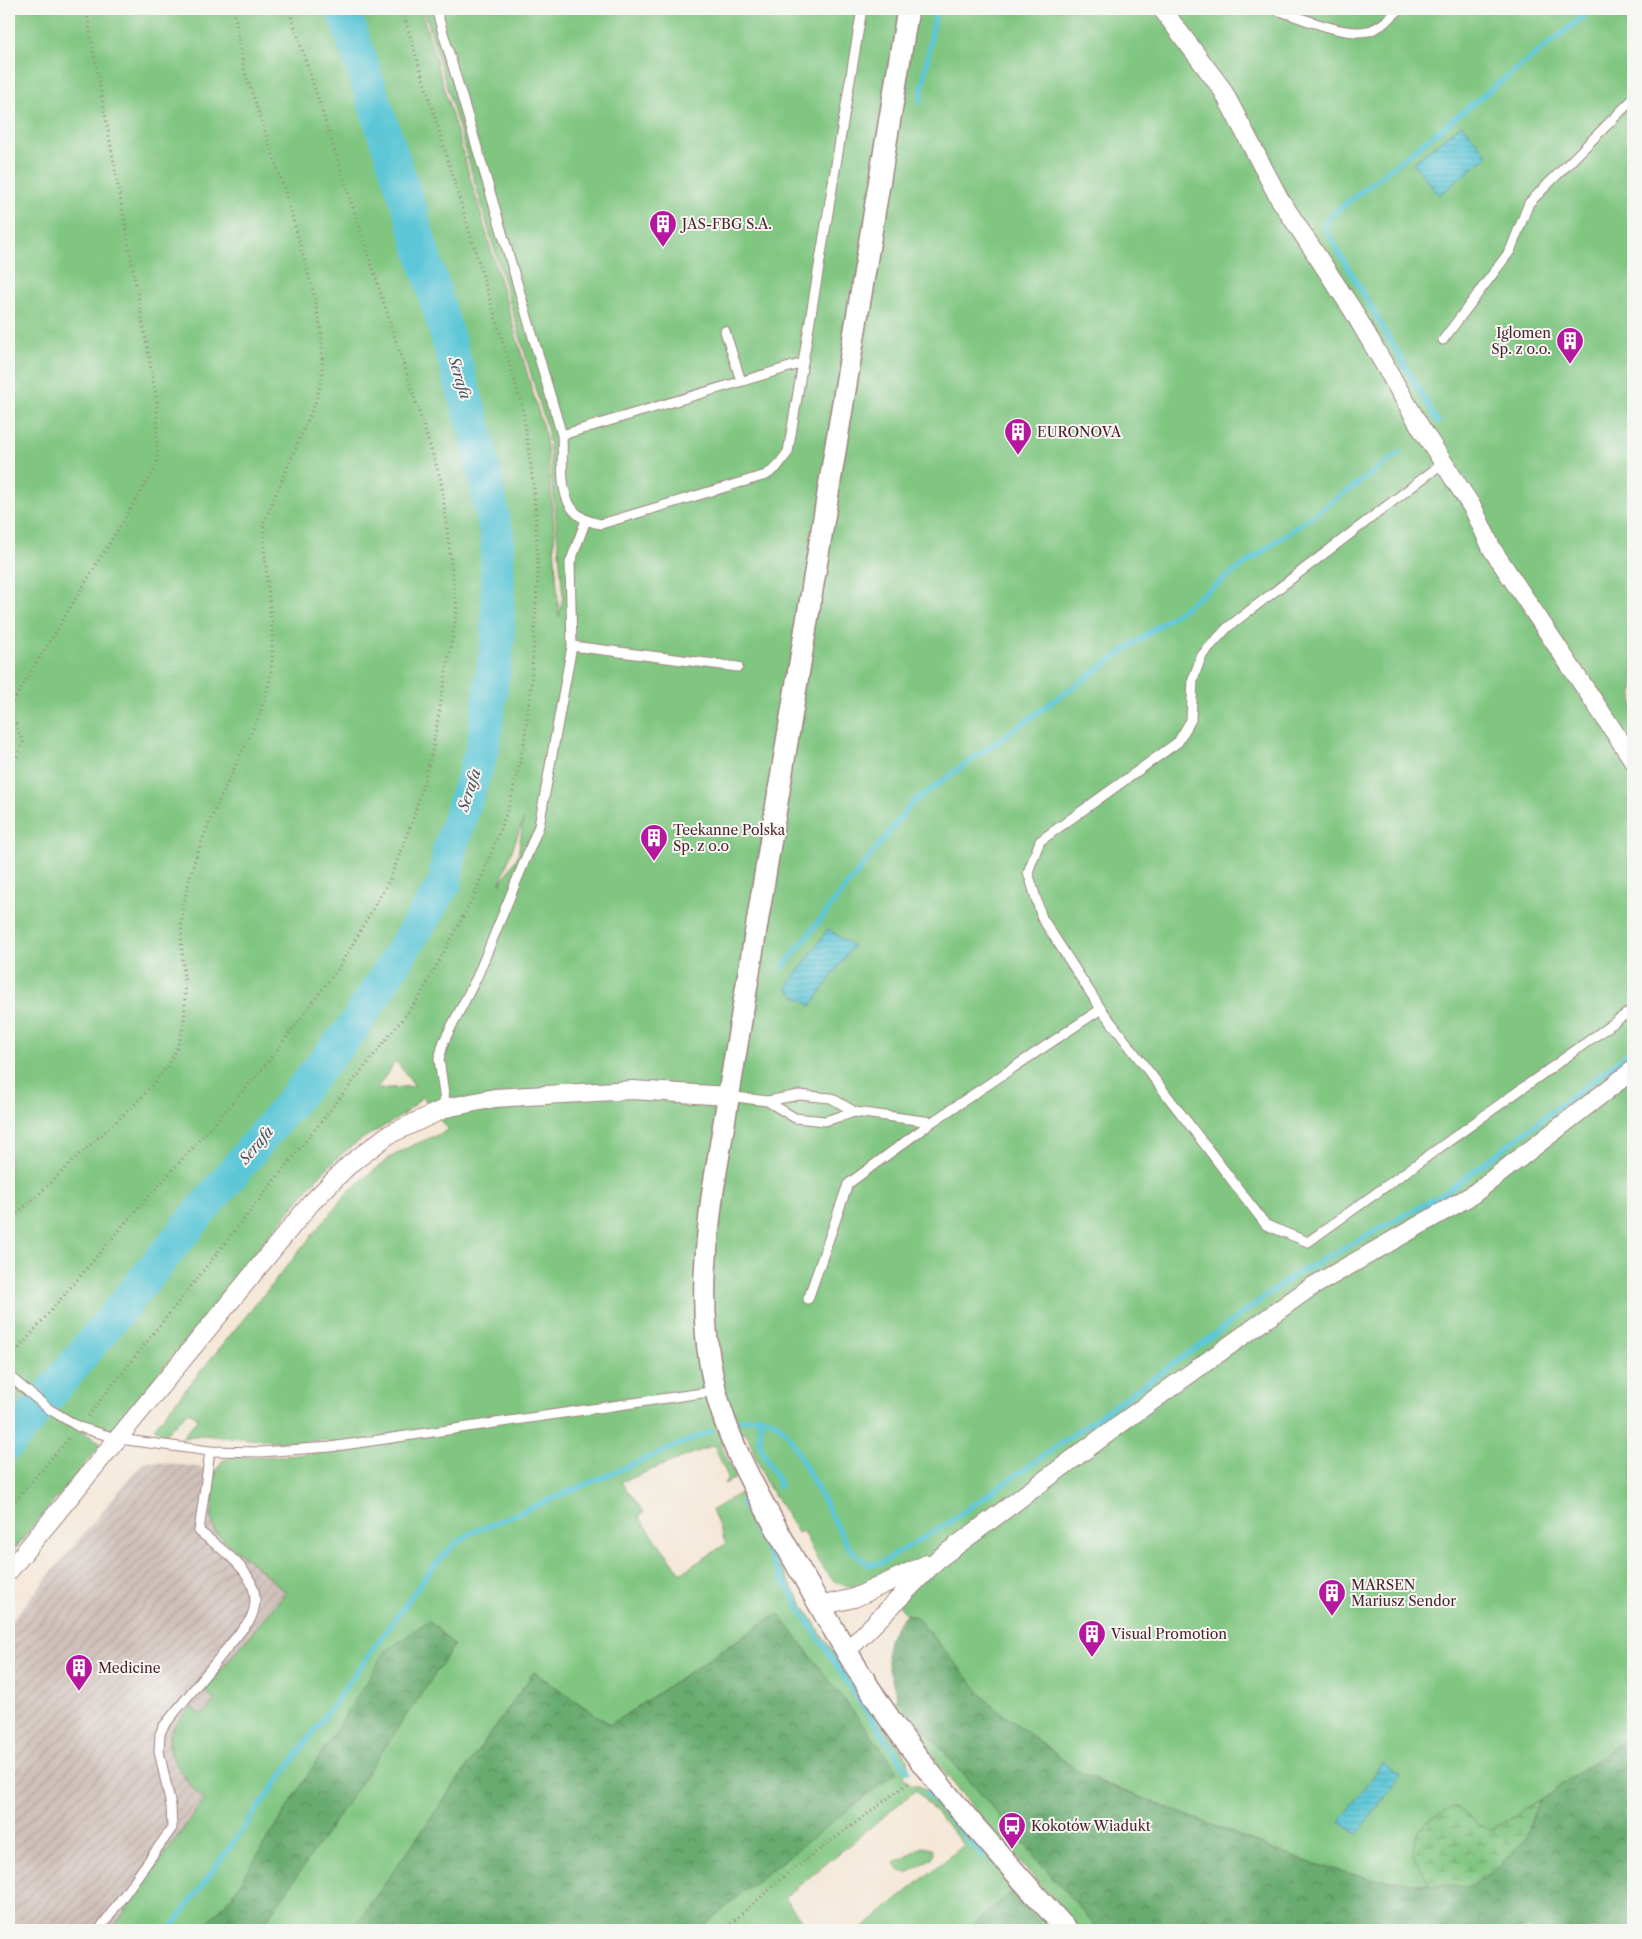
<svg xmlns="http://www.w3.org/2000/svg" width="1642" height="1939" viewBox="0 0 1642 1939" font-family="'Libre Caslon Text',serif">
  <style>
    .industrial { fill: url(#industrial-furrows) }
    .green { fill: #80c681; stroke: #657256; fill-rule: evenodd }
    .forest { fill: url(#forest-crowns); stroke: #59654d }
    .wetland { fill: url(#wetland-marsh); stroke: #657256 }
    .water { fill: url(#water-rules); stroke: #547381 }
    .lines { fill: none; stroke-linecap: round; stroke-linejoin: round }
    .stream { stroke: #5dc7d7; stroke-width: 5.5 }
    .river { stroke: #5dc7d7; stroke-width: 34 }
    .service-casing { stroke: #9f8280; stroke-width: 11 }
    .minor-casing { stroke: #9f8280; stroke-width: 20 }
    .tertiary-casing { stroke: #9f8280; stroke-width: 24 }
    .path { stroke: #9f8280; stroke-width: 3; stroke-dasharray: 1 4; stroke-linecap: butt }
    .service { stroke: #fff; stroke-width: 9 }
    .minor { stroke: #fff; stroke-width: 18 }
    .tertiary { stroke: #fff; stroke-width: 21 }
    .labels { text-anchor: middle; dominant-baseline: central; stroke-width: 4; stroke-linejoin: round; paint-order: stroke }
    .poi-label { font-size: 14px; fill: #4a1f2b; stroke: #f6f6f2; text-anchor: start }
    .water-label { font-size: 15px; font-style: italic; fill: #50515f; stroke: #f6f6f2 }
  </style>
  <defs>
    <pattern id="industrial-furrows" width="10" height="10" patternUnits="userSpaceOnUse" patternTransform="scale(1.25)"><rect width="10" height="10" fill="#cfc0ba"/><path d="M-1 1l2-2M0 10L10 0M9 11l2-2" fill="none" stroke="#b3a5a0"/></pattern>
    <pattern id="forest-crowns" width="20" height="18" patternUnits="userSpaceOnUse" patternTransform="scale(1.25)"><rect width="20" height="18" fill="#68ab6f"/><path d="M2 6a3 3 0 1 1 6 0M12 15a3 3 0 1 1 6 0" fill="none" stroke="#588b5b"/></pattern>
    <pattern id="wetland-marsh" width="20" height="14" patternUnits="userSpaceOnUse" patternTransform="scale(1.25)"><rect width="20" height="14" fill="#80c681"/><path d="M1 5h8M5 5V1M11 12h8M15 12V8" fill="none" stroke="#6ba06a"/></pattern>
    <pattern id="water-rules" width="6" height="5" patternUnits="userSpaceOnUse" patternTransform="scale(1.25)"><rect width="6" height="5" fill="#5dc7d7"/><path d="M0 2.5h6" fill="none" stroke="#52aab9"/></pattern>
  </defs>
  <rect width="100%" height="100%" fill="#f6f6f2"/>
  <filter id="ink" filterUnits="userSpaceOnUse"><feTurbulence type="fractalNoise" baseFrequency=".02" numOctaves="2"/><feDisplacementMap in="SourceGraphic" scale="10" xChannelSelector="R" yChannelSelector="G"/><feConvolveMatrix kernelMatrix="1 2 1 2 8 2 1 2 1" color-interpolation-filters="sRGB"/></filter>
  <filter id="wash" filterUnits="userSpaceOnUse"><feTurbulence type="fractalNoise" baseFrequency=".0096" numOctaves="4" result="noise"/><feDisplacementMap in="SourceGraphic" scale="20" xChannelSelector="R" yChannelSelector="G"/><feGaussianBlur stdDeviation="1.12" result="paint"/><feColorMatrix in="noise" values="0 0 0 0 0 0 0 0 0 0 0 0 0 0 0 0 0 1.4 0 .05"/><feComposite in="paint" operator="in"/></filter>
  <g filter="url(#wash)">
    <rect width="100%" height="100%" fill="#f4e6d4"/>
    <!-- industrial -->
    <path class="industrial" d="M144,1461L224,1470L326,1462L248,1814L163,1930H9V1624Z"/>
    <!-- green -->
    <path class="green" d="M9,9H421L546,438L555,535L554,543L559,617L563,596L548,432L424,9H1633V1734L1539,1801L1524,1840L1468,1887L1369,1879L1301,1860L1101,1782L1075,1769L989,1703L916,1617L906,1614L879,1579C832,1602 821,1567 803,1531L798,1533L766,1482L746,1432L720,1443L736,1478L724,1484L728,1477L714,1445L621,1482L644,1512L639,1517L681,1573L726,1544L712,1510L742,1492C757,1514 767,1542 780,1566C818,1633 863,1697 908,1759L909,1767L903,1777L912,1785H917L937,1795L1055,1930H1045L1011,1893L967,1930H860L964,1845L916,1790L784,1898L810,1930H699L744,1891L778,1613L610,1725L534,1672L352,1930H112L202,1802L205,1801C191,1789 164,1754 170,1735C174,1724 184,1715 191,1707L202,1715L215,1700L204,1691L286,1592L215,1532L212,1519L214,1481L217,1469L222,1461L233,1457L284,1456L336,1451L326,1440L299,1443L201,1435L182,1438L198,1418L188,1411L165,1435L154,1428L347,1193L389,1158L411,1146L449,1130L422,1096C407,1118 377,1128 356,1143C339,1155 324,1171 310,1186L114,1429C70,1428 39,1397 9,1371ZM523,820L518,856L500,884ZM396,1061L415,1086L378,1089L377,1088Z
      M9,1381L44,1411L102,1443L9,1556Z
      M898,1699L1099,1930H1080C1016,1857 946,1784 895,1701Z
      M922,1847L932,1849L934,1854L932,1858L907,1873L900,1871L894,1864L896,1861C905,1860 914,1850 922,1847Z"/>
    <!-- forest -->
    <path class="forest" d="M778,1613L898,1771L744,1891L699,1930H352L534,1672L610,1725Z
      M906,1614L916,1617L989,1703L1075,1769L1101,1782L1301,1860L1369,1879L1468,1886L1524,1840L1539,1801L1633,1734V1930H1099L898,1699C887,1664 877,1644 906,1614Z
      M429,1620L454,1646L260,1930H201L232,1896L385,1652Z
      M1011,1893L1045,1930H967Z"/>
    <!-- wetland -->
    <path class="wetland" d="M1539,1801L1524,1840L1494,1872L1468,1887L1431,1884L1412,1855C1418,1820 1426,1823 1454,1806L1489,1831Z"/>
    <!-- water -->
    <path class="water" d="M1462,124L1488,156L1439,195L1413,163Z
      M828,929L853,946L811,1006L786,989Z
      M1383,1763L1400,1776L1357,1834L1340,1822Z"/>
    <g class="lines">
      <!-- stream -->
      <path class="stream" d="M920,102L936,9
        M1438,422L1326,230L1325,223L1328,218L1593,9
        M783,967L913,802L1400,453
        M760,1416V1445L780,1484L778,1486
        M741,1420C764,1415 772,1416 788,1434L849,1548L868,1565L881,1563L948,1523L1200,1345L1293,1276L1445,1193L1633,1050
        M742,1502L778,1571L802,1612L860,1702L908,1771
        M927,1792L983,1857
        M170,1930L429,1572C448,1550 460,1535 488,1526L711,1431"/>
      <!-- river -->
      <path class="river" d="M9,1443L355,1025L445,883L449,851L483,747L498,637L497,537L476,433L409,207L343,9"/>
    </g>
  </g>
  <g filter="url(#ink)">
    <g class="lines">
      <defs>
        <path id="service" d="M436,9L562,435C564,472 554,517 601,524L766,475L776,468L788,452L862,9
          M1273,9C1298,16 1343,37 1368,31C1380,28 1391,17 1400,9
          M725,331L741,381
          M1443,340L1510,251L1529,203L1633,99
          M562,435L803,363
          M572,646L570,563L586,520
          M1101,1009L1042,918L1028,872L1040,841L1178,742L1191,720L1193,679L1202,655L1228,627L1443,463
          M728,1096L767,1101L799,1095L831,1098L855,1112L932,1122L1101,1009L1266,1225L1308,1242L1633,1009
          M767,1101L795,1118L825,1121L855,1112
          M446,1108L439,1059L444,1041L477,977L539,826L572,646L738,667
          M808,1299L848,1184L932,1122
          M9,1376L49,1409L79,1427L119,1439L210,1451L261,1452L330,1447L716,1391
          M99,1930L172,1828L171,1806L159,1751L160,1734L163,1727L250,1620C270,1579 226,1554 199,1531L210,1451"/>
        <path id="minor" d="M1162,9L1222,89L1279,198L1352,309L1421,428L1474,510L1492,549L1633,760
          M9,1571L311,1203L349,1165L388,1135L446,1108L495,1098L632,1090L728,1096
          M820,1606L854,1598L927,1564
          M847,1651L937,1560L1120,1424L1308,1289L1472,1195L1633,1070"/>
        <path id="tertiary" d="M908,9L713,1190C705,1251 700,1308 711,1369C722,1433 756,1492 788,1549C817,1601 846,1653 879,1703C933,1785 1002,1857 1067,1930"/>
      </defs>
      <!-- service casing -->
      <use href="#service" class="service-casing"/>
      <!-- minor casing -->
      <use href="#minor" class="minor-casing"/>
      <!-- tertiary casing -->
      <use href="#tertiary" class="tertiary-casing"/>
      <!-- path -->
      <path class="path" d="M9,775L23,742L9,708L157,465V401L86,9
        M9,1219C34,1201 56,1177 79,1155C110,1126 156,1091 175,1052C196,1008 176,957 183,911C190,860 213,813 235,767C246,743 259,720 266,695C282,640 262,577 264,522L316,401L322,378V352L321,330L313,290L284,188L243,66L234,9
        M9,1360L126,1222L261,1071L340,966L390,879L414,816L432,752L457,611L441,480L289,9
        M88,1416L419,998L473,898L493,849L511,800L524,742L531,687L538,572L534,488L522,405L402,9
        M9,1508L71,1436
        M723,1930L786,1875L911,1781
        M733,1930L736,1920"/>
      <!-- service -->
      <use href="#service" class="service"/>
      <!-- minor -->
      <use href="#minor" class="minor"/>
      <!-- tertiary -->
      <use href="#tertiary" class="tertiary"/>
    </g>
  </g>
  <!-- icons -->
  <defs>
    <symbol id="building-pin" viewBox="-11 -11 22 30"><path d="M0 17L-7.5 6A9.5 9.5 0 1 1 7.5 6Z" fill="#b5179e" stroke="#f6f6f2"/><path d="M-4-6H4V6H1V3H-1V6H-4ZM-2.5-4.3h1.7v1.8h-1.7ZM.8-4.3h1.7v1.8H.8ZM-2.5-1h1.7V.8h-1.7ZM.8-1h1.7V.8H.8Z" fill="#fff"/></symbol>
    <symbol id="bus-pin" viewBox="-11 -11 22 30"><path d="M0 17L-7.5 6A9.5 9.5 0 1 1 7.5 6Z" fill="#b5179e" stroke="#f6f6f2"/><path d="M-5-6H5V4H4V6H2V4H-2V6H-4V4H-5ZM-3.5-4V0h7V-4ZM-3.5 1.2v1.5H-2V1.2ZM2 1.2v1.5H3.5V1.2Z" fill="#fff"/></symbol>
  </defs>
  <g fill-rule="evenodd">
    <use href="#building-pin" x="647" y="208" width="32" height="43"/>
    <use href="#building-pin" x="1554" y="325" width="32" height="43"/>
    <use href="#building-pin" x="1002" y="416" width="32" height="43"/>
    <use href="#building-pin" x="638" y="822" width="32" height="43"/>
    <use href="#building-pin" x="1316" y="1577" width="32" height="43"/>
    <use href="#building-pin" x="1076" y="1618" width="32" height="43"/>
    <use href="#building-pin" x="63" y="1652" width="32" height="43"/>
    <use href="#bus-pin" x="996" y="1810" width="32" height="43"/>
  </g>
  <g class="labels">
    <!-- poi labels -->
    <g class="poi-label">
      <text x="682" y="224">JAS-FBG S.A.</text>
      <text x="1551" y="333" text-anchor="end">Iglomen<tspan x="1551" dy="16">Sp. z o.o.</tspan></text>
      <text x="1037" y="432">EURONOVA</text>
      <text x="673" y="830">Teekanne Polska<tspan x="673" dy="16">Sp. z o.o</tspan></text>
      <text x="1351" y="1585">MARSEN<tspan x="1351" dy="16">Mariusz Sendor</tspan></text>
      <text x="1111" y="1634">Visual Promotion</text>
      <text x="98" y="1668">Medicine</text>
      <text x="1031" y="1826">Kokotów Wiadukt</text>
    </g>
    <!-- water labels -->
    <g class="water-label">
      <text transform="translate(460 378) rotate(73)">Serafa</text>
      <text transform="translate(469 790) rotate(-72)">Serafa</text>
      <text transform="translate(256 1145) rotate(-50)">Serafa</text>
    </g>
  </g>
  <!-- margin -->
  <rect width="1642" height="1939" fill="none" stroke="#f6f6f2" stroke-width="30"/>
</svg>
